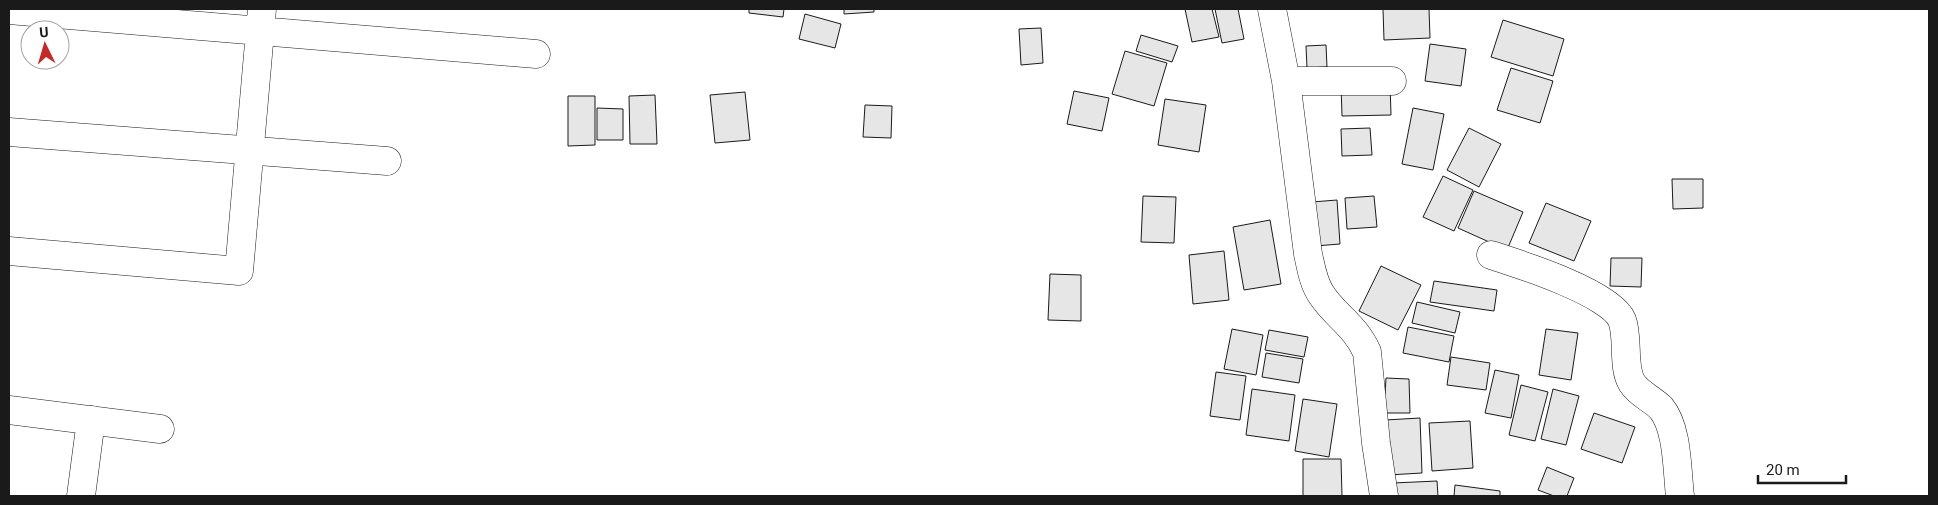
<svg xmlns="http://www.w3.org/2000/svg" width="1938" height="505" viewBox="0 0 1938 505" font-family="Roboto,sans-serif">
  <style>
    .building { fill: #e6e6e6; stroke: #1a1a1a }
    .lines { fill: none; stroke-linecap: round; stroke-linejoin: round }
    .minor-casing { stroke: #1a1a1a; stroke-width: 29 }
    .minor { stroke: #fff; stroke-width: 28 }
  </style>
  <rect width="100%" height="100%" fill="#fff"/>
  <!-- building -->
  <path class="building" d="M749,9H784L783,17L749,13Z
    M844,9H874V12L844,14Z
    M1185,9H1212L1219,37L1192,42Z
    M1215,9H1238L1244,39L1222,43Z
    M1383,9H1429L1430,38L1384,40Z
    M805,14L841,24L835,48L799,39Z
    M1503,20L1564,39L1553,76L1491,57Z
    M1041,28L1043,63L1021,65L1019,29Z
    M1141,35L1178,46L1172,62L1136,51Z
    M1430,44L1466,49L1461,86L1425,81Z
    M1326,45L1327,67L1307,68L1306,46Z
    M1125,51L1167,63L1154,106L1112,94Z
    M1511,68L1553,81L1540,123L1497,110Z
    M1390,84L1391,115L1342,116L1341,85Z
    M1074,91L1109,98L1102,131L1067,124Z
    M745,92L750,140L715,143L710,95Z
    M655,95L657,144H630L629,96Z
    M568,96H595V145L568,146Z
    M1165,99L1206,105L1199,152L1158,145Z
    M865,105L892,106L891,138L863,137Z
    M597,108L623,109V140H597Z
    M1413,108L1444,114L1433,170L1402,164Z
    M1370,128L1372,155L1342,156L1341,129Z
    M1469,128L1501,144L1479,187L1447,170Z
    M1443,176L1473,190L1454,231L1423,217Z
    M1672,179H1703V208L1673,209Z
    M1474,191L1523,212L1507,250L1458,228Z
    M1143,196L1176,197L1174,243L1141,242Z
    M1374,196L1377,227L1347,229L1345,198Z
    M1337,200L1340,244L1315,246L1312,202Z
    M1546,203L1591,221L1574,261L1529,243Z
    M1270,220L1281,284L1244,290L1233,227Z
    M1224,251L1229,300L1193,304L1189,255Z
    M1611,258H1642L1641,287L1610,286Z
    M1381,266L1421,285L1398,330L1359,311Z
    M1050,274L1081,275V321L1048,320Z
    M1434,281L1497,290L1494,311L1430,302Z
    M1417,302L1460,312L1455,333L1412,323Z
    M1408,327L1454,336L1449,362L1403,353Z
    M1232,329L1263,335L1256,375L1224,369Z
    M1546,329L1578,333L1571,380L1539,375Z
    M1269,330L1308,337L1304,357L1265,350Z
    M1266,353L1303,359L1299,383L1262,377Z
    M1451,357L1490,363L1486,390L1447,385Z
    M1495,370L1519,375L1511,418L1485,413Z
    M1216,372L1246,376L1240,420L1210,416Z
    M1386,378L1409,379L1410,413H1375V394H1385Z
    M1521,385L1548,392L1535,441L1509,435Z
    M1252,389L1295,395L1289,441L1246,435Z
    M1553,389L1579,396L1566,445L1541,439Z
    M1303,399L1337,404L1329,457L1295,451Z
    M1594,413L1635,427L1622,463L1581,449Z
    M1420,418L1422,473L1388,475L1385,420Z
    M1470,421L1473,468L1432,471L1429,423Z
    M1303,459H1341L1342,496H1303Z
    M1547,467L1574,478L1567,496H1554L1538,490Z
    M1437,481L1438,496H1394L1393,483Z
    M1455,485L1500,491V496H1454Z"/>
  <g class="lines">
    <defs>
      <path id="minor" d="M1272,9L1286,81L1308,254C1311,267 1313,282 1321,294C1335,316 1355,325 1367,352L1376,443L1384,496
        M9,10L536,54
        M1286,81H1392
        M9,132L387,161
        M9,251L239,271L262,9
        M1491,255C1519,264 1611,293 1622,320C1629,338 1622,367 1632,383C1639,394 1652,399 1661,408C1678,428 1677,471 1680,496
        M9,410L160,429
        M81,496L91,420"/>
    </defs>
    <!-- minor casing -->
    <use href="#minor" class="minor-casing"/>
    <!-- minor -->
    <use href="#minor" class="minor"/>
  </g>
  <!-- border -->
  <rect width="1938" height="505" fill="none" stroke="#1a1a1a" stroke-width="20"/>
  <!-- north arrow -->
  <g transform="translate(45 45) rotate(355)"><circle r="24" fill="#ffffff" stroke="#a3a3a3"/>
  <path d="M0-4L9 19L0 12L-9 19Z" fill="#c62828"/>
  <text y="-8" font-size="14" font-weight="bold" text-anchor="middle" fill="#1a1a1a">U</text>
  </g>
  <!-- scale -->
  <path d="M1758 475v8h88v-8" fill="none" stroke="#1a1a1a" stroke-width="2.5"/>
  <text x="1766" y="475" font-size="15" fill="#1a1a1a" stroke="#ffffff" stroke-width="4" paint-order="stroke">20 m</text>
</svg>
